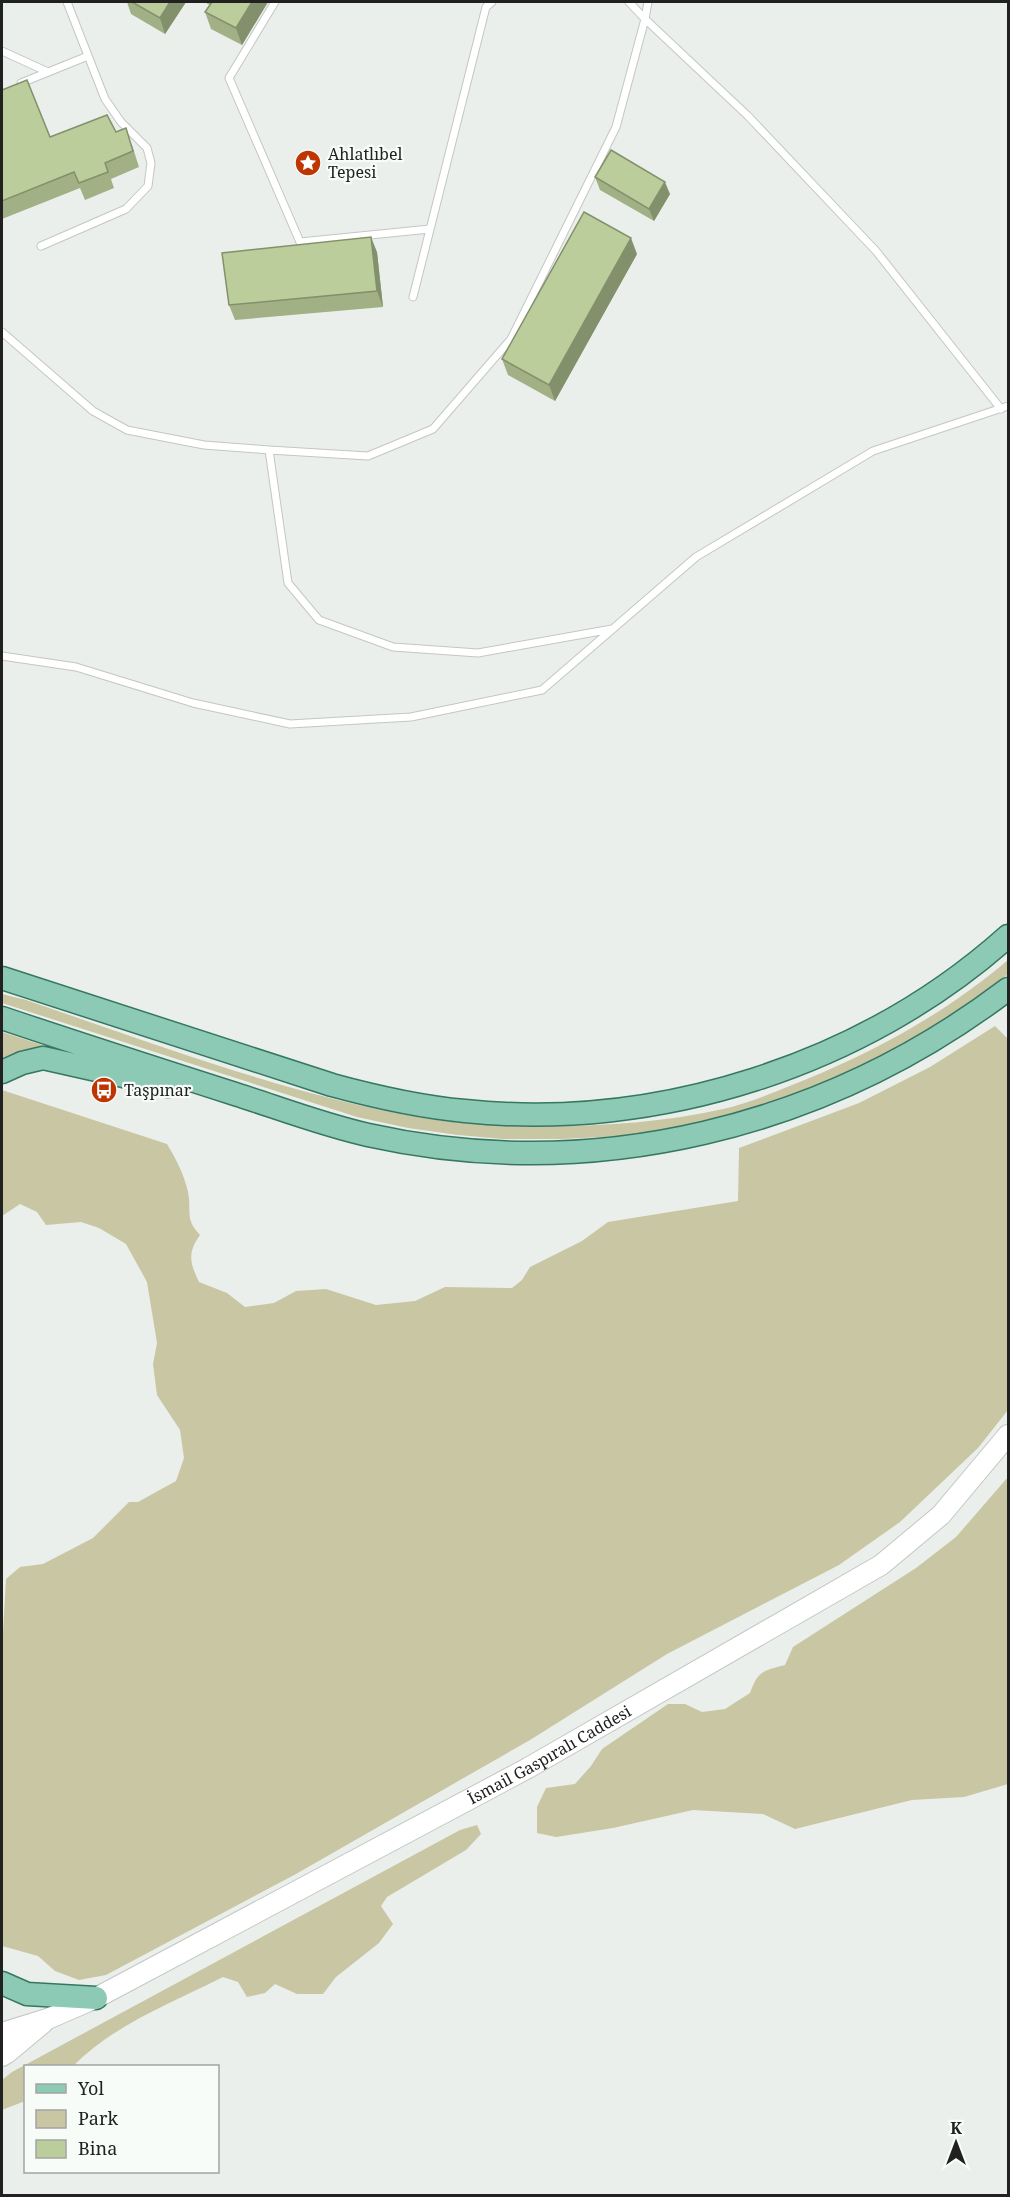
<svg xmlns="http://www.w3.org/2000/svg" width="1010" height="2197" viewBox="0 0 1010 2197" font-family="'Noto Serif',serif">
  <style>
    .green { fill: #c9c6a3 }
    .lines { fill: none; stroke-linecap: round; stroke-linejoin: round }
    .lane-casing { stroke: #c3c7c3; stroke-width: 9 }
    .secondary-casing { stroke: #c3c7c3; stroke-width: 22 }
    .primary-casing { stroke: #357762; stroke-width: 25 }
    .lane { stroke: #fff; stroke-width: 7 }
    .secondary { stroke: #fff; stroke-width: 20 }
    .primary { stroke: #8dcab6; stroke-width: 22 }
    .wall { fill: #a1b085 }
    .shaded-wall { fill: #83906c }
    .building { fill: #bbcd9b; stroke: #83906c; stroke-width: 1.5 }
    .labels { text-anchor: middle; dominant-baseline: central; stroke-width: 4.5; stroke-linejoin: round; paint-order: stroke }
    .poi-label { font-size: 16px; fill: #202120; stroke: #f8fcf8; text-anchor: start }
    .street-label { font-size: 16px; fill: #202120; stroke: #f8fcf8 }
  </style>
  <rect width="100%" height="100%" fill="#eaefeb"/>
  <!-- green -->
  <path class="green" d="M1008,960V974L995,986L934,1029L850,1074L744,1115L623,1136L561,1139H503L458,1135L408,1128L357,1117L2,1003V994L26,1000C149,1042 273,1089 401,1114C449,1124 498,1126 547,1126C606,1126 665,1122 723,1109C752,1102 780,1090 807,1079C880,1049 948,1011 1008,960Z
    M995,1026L1008,1039V1410L978,1448L900,1522L839,1565L667,1654L530,1740L296,1874L106,1975L79,1980L55,1971L38,1956L2,1946V1650L6,1579L20,1567L43,1564L93,1538L129,1502H138L176,1481L184,1458L180,1430L157,1395L153,1364L157,1343L147,1282L126,1244L99,1228L81,1222L46,1225L37,1212L20,1204L2,1216V1090L167,1144C176,1159 184,1174 188,1192C192,1212 184,1218 200,1235C187,1253 190,1263 199,1282L227,1293L245,1307L274,1303L296,1291L326,1289L376,1305L415,1301L445,1287L512,1288L522,1280L530,1267L582,1241L608,1222L738,1201L739,1148L859,1103L930,1067Z
    M2,1032L67,1053L2,1061Z
    M1008,1477V1784L964,1797L912,1800L795,1829L763,1814L693,1810L613,1828L556,1837L537,1833V1807L546,1788L575,1784L591,1766L602,1749L668,1704H685L702,1712L725,1709L750,1693C758,1671 762,1671 785,1665L793,1647L916,1568L956,1537Z
    M477,1825L481,1834L466,1850L387,1897L381,1906L393,1924L379,1943L336,1977L323,1994H297L275,1984L265,1993L247,1997L238,1982L223,1977C170,2004 115,2024 73,2066H26L25,2101L2,2110V2080L12,2072L460,1830Z"/>
  <g class="lines">
    <defs>
      <path id="lane" d="M275,2L229,78L300,242L430,229
        M648,2L645,19L748,116L876,251L1001,409
        M2,51L48,72
        M21,83L88,56
        M41,246L126,209L148,186L151,163L147,148L121,122L105,99L67,2
        M413,297L486,7L492,2
        M2,332L93,411L127,430L204,445L269,450L288,583L319,620L393,647L478,653L612,629
        M269,450L368,456L433,429L511,339L616,127L645,19L629,2
        M2,656L76,667L193,703L290,724L411,717L542,690L696,557L873,451L1008,406"/>
      <g id="secondary">
        <path id="s1" d="M2,2033L50,2018L96,1998L528,1768L881,1565L941,1515L1008,1435"/>
        <path d="M2,2056L7,2053L43,2023"/>
      </g>
      <path id="primary" d="M2,978L332,1085C376,1097 420,1107 465,1111C658,1131 864,1065 1008,936
        M2,1018C79,1044 157,1069 235,1094C279,1108 323,1125 368,1135C594,1185 825,1128 1008,989
        M2,1072L22,1063L43,1058L168,1086
        M2,1983L27,1994L96,1998"/>
    </defs>
    <!-- lane casing -->
    <use href="#lane" class="lane-casing"/>
    <!-- secondary casing -->
    <use href="#secondary" class="secondary-casing"/>
    <!-- primary casing -->
    <use href="#primary" class="primary-casing"/>
    <!-- lane -->
    <use href="#lane" class="lane"/>
    <!-- secondary -->
    <use href="#secondary" class="secondary"/>
    <!-- primary -->
    <use href="#primary" class="primary"/>
  </g>
  <!-- wall -->
  <path class="wall" d="M127,2H186L165,34L131,14Z
    M204,2H268L242,45L211,29L205,12L210,5Z
    M2,90L50,137L116,132L132,145L139,167L111,179L114,188L85,200L80,188L2,219Z
    M595,177L670,194L654,221L600,190Z
    M377,252L383,307L235,320L229,305Z
    M637,254L555,401L508,375L502,359Z"/>
  <!-- shaded-wall -->
  <path class="shaded-wall" d="M170,2H186L165,34L160,18Z
    M252,2H268L242,45L236,28Z
    M665,182L670,194L654,221L649,209Z
    M371,237L377,252L383,307L377,291Z
    M631,238L637,254L555,401L549,385Z"/>
  <!-- building -->
  <path class="building" d="M132,2H170L160,18Z
    M212,2H252L236,28L205,12Z
    M27,80L50,137L107,115L116,132L126,128L133,151L105,163L108,172L79,183L74,172L2,201V90Z
    M611,150L665,182L649,209L595,177Z
    M584,212L631,238L549,385L502,359Z
    M371,237L377,291L229,305L222,253Z"/>
  <!-- icons -->
  <defs>
    <symbol id="sight-disc" viewBox="-11 -11 22 22"><circle r="9.5" fill="#be3503" stroke="#f8fcf8"/><path d="M0-6L1.8-2.2L6-1.7L2.9 1.2L3.7 5.4L0 3.3L-3.7 5.4L-2.9 1.2L-6-1.7L-1.8-2.2Z" fill="#fff"/></symbol>
    <symbol id="bus-disc" viewBox="-11 -11 22 22"><circle r="9.5" fill="#be3503" stroke="#f8fcf8"/><path d="M-5-6H5V4H4V6H2V4H-2V6H-4V4H-5ZM-3.5-4V0h7V-4ZM-3.5 1.2v1.5H-2V1.2ZM2 1.2v1.5H3.5V1.2Z" fill="#fff"/></symbol>
  </defs>
  <g fill-rule="evenodd">
    <use href="#sight-disc" x="293" y="148" width="30" height="30"/>
    <use href="#bus-disc" x="89" y="1075" width="30" height="30"/>
  </g>
  <g class="labels">
    <!-- poi labels -->
    <g class="poi-label">
      <text x="328" y="154">Ahlatlıbel<tspan x="328" dy="18">Tepesi</tspan></text>
      <text x="124" y="1090">Taşpınar</text>
    </g>
    <!-- street labels -->
    <g class="street-label">
      <text stroke="none"><textPath href="#s1" startOffset="615">İsmail Gaspıralı Caddesi</textPath></text>
    </g>
  </g>
  <!-- border -->
  <rect width="1010" height="2197" fill="none" stroke="#202120" stroke-width="6"/>
  <!-- legend -->
  <rect x="24" y="2065" width="195" height="108" fill="#f8fcf8" stroke="#a2a4a2" stroke-width="1.5"/>
  <rect x="36" y="2084" width="30" height="9" fill="#8dcab6" stroke="#a2a4a2" stroke-width="1.5"/>
  <text x="78" y="2095" font-size="18" fill="#202120">Yol</text>
  <rect x="36" y="2110" width="30" height="18" fill="#c9c6a3" stroke="#a2a4a2" stroke-width="1.5"/>
  <text x="78" y="2125" font-size="18" fill="#202120">Park</text>
  <rect x="36" y="2140" width="30" height="18" fill="#bbcd9b" stroke="#a2a4a2" stroke-width="1.5"/>
  <text x="78" y="2155" font-size="18" fill="#202120">Bina</text>
  <!-- north arrow -->
  <g transform="translate(956 2143)" stroke="#f8fcf8" stroke-width="4.5" paint-order="stroke">
  <path d="M0-4.5L10 22L0 15L-10 22Z" fill="#202120"/>
  <text y="-9" font-size="16" font-weight="bold" text-anchor="middle" fill="#202120">K</text>
  </g>
</svg>
